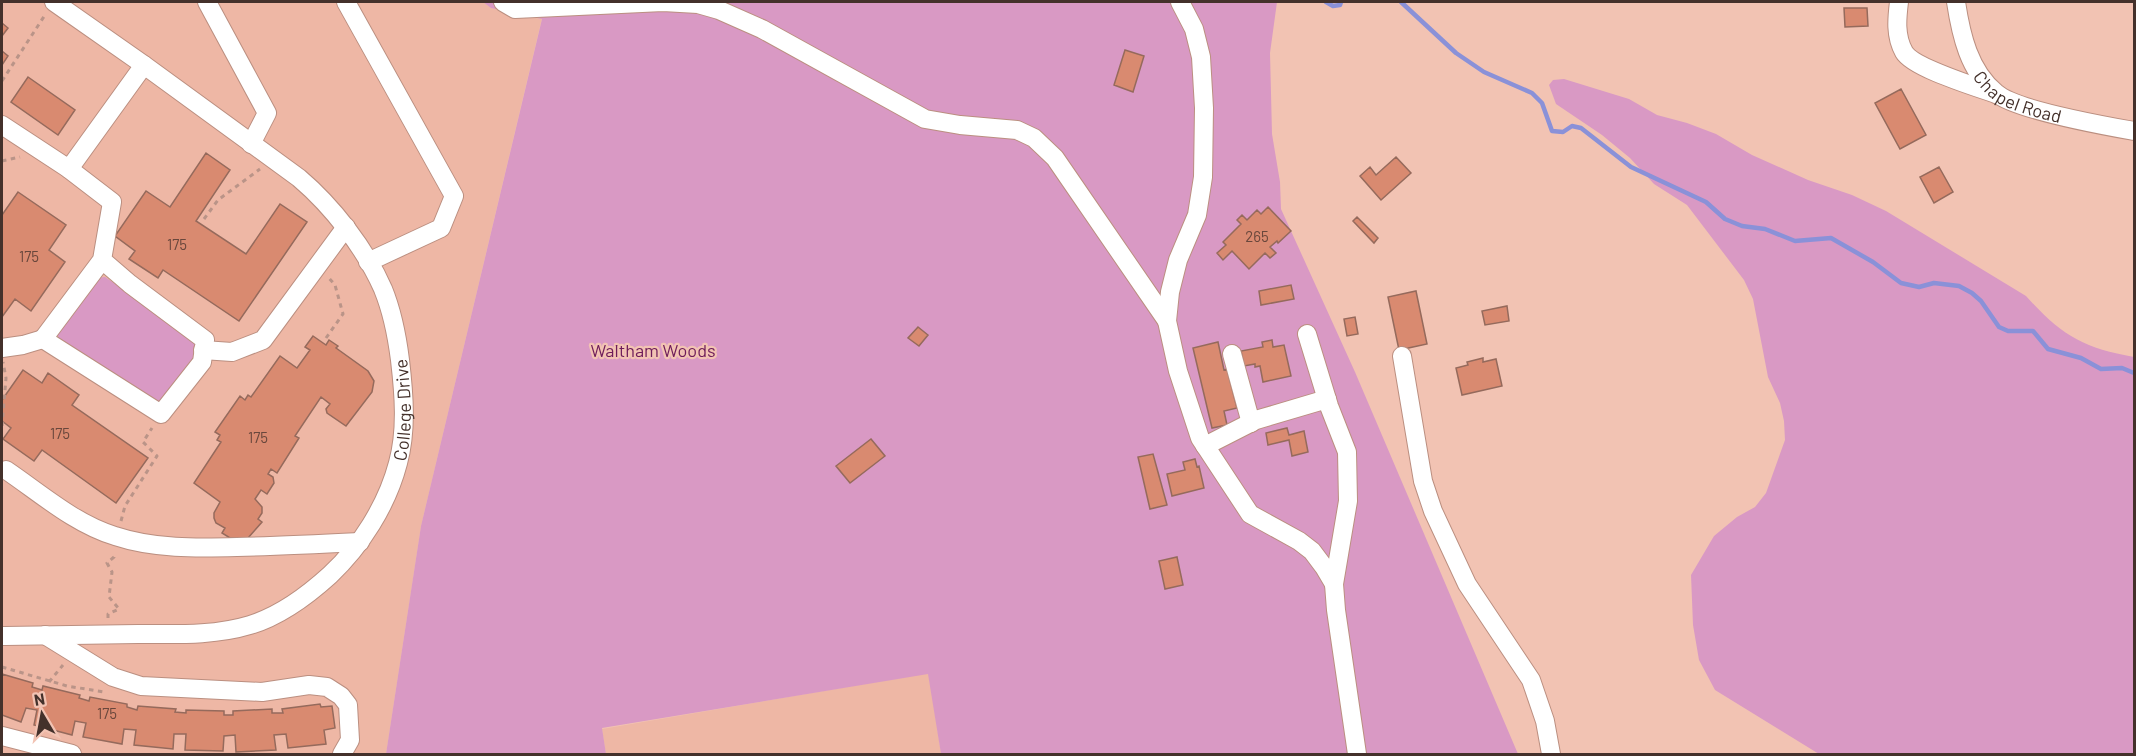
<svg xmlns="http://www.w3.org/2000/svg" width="2136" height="756" viewBox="0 0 2136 756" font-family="Barlow,sans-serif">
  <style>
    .built { fill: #eeb7a5 }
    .green { fill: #d999c4 }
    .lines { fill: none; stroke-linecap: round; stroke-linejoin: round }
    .stream { stroke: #8a91d8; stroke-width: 4.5 }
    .building { fill: #d98a70; stroke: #956a5c; stroke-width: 1.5 }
    .minor-casing { stroke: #bb8f80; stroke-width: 20 }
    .path { stroke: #ba9488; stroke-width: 3; stroke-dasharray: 4.5 4.5; stroke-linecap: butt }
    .minor { stroke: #fff; stroke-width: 18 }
    .labels { text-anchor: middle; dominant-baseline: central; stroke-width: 4.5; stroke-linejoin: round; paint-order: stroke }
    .number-label { font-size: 15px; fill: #69473c }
    .street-label { font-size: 18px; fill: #44312b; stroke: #f2c3b3 }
    .park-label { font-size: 18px; fill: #6e1c5a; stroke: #f2c3b3 }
  </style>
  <rect width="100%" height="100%" fill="#f2c3b3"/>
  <!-- built -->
  <path class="built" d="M2,2H483L491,8L542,18L421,526L386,754H2Z
    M929,673L941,754H606L602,729Z"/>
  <!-- green -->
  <path class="green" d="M483,2H1277L1270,53L1272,134L1280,182L1281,209L1355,372L1518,754H941L928,674L602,728L606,754H386L421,526L542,19L491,8Z
    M1564,79L1629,99L1657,115L1687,123L1716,134L1752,155L1808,180L1852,195L1886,211L2026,296C2061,335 2083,348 2134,357V754H1819L1715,690L1699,660L1693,625L1691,575L1714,536L1737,517L1755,507L1766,493L1785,440L1784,421L1780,403L1768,377L1753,299L1744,280L1687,205L1654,184L1630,158L1602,135L1556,104L1549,85L1553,80Z
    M105,277L196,339L197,356L160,404L59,343L57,331L96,278Z"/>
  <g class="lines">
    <!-- stream -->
    <path class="stream" d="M1326,2L1333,6L1340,5L1341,2
      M1401,2L1456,53L1484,72L1532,93L1542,103L1552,131L1563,132L1572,126L1581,128L1631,167L1706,202L1725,219L1742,226L1765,229L1795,241L1831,238L1873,262L1901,283L1919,287L1934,283L1959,286L1972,293L1981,301L1999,327L2008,331H2033L2048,349L2081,358L2101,369L2122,368L2134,373"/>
  </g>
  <!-- building -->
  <path class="building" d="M1844,8H1867L1868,26L1845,27Z
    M2,23L8,28L2,36Z
    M1125,50L1144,56L1133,92L1114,85Z
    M2,51L8,56L2,65Z
    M28,77L75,110L58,135L11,102Z
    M1901,89L1926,135L1900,149L1875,103Z
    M206,153L230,170L196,221L246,254L280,204L307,222L239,321L163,270L158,278L129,259L135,251L115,236L146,191L170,207Z
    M1396,157L1411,173L1381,200L1360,176L1370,167L1376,175Z
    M1939,167L1953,192L1934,203L1920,177Z
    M18,192L66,225L49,250L65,262L31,311L15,299L2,317V215Z
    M1268,207L1291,231L1278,243L1277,241L1270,247L1276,253L1270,258L1265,253L1249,269L1232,251L1223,260L1217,253L1226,245L1223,242L1241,224L1237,220L1242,215L1247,220L1257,210L1261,214Z
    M1357,217L1378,238L1374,243L1353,221Z
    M1291,285L1294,299L1261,305L1259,291Z
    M1416,291L1427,344L1399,350L1388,297Z
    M1507,306L1509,321L1485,325L1482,311Z
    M1355,317L1358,334L1347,336L1344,319Z
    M918,327L928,335L919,346L908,338Z
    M313,336L326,345L329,340L338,346L336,348L368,371L374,381L372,392L346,426L327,413L326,409L330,404L321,397L295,436L299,438L277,473L271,469L268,474L273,477L274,483L267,494L261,490L255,499L262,507V513L258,519L262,522L248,538H230L222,533L225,528L216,523L214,518V513L220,502L194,483L221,442L217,440L220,435L215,432L240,396L245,400L248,395L251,397L280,356L297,368L310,350L305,347Z
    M1272,340L1273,347L1284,345L1291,376L1263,382L1260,366L1255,367V364L1244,366L1241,351L1263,347L1262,342Z
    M1218,342L1224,370L1227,369L1237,408L1224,411L1227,425L1212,428L1193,348Z
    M1483,358V362L1496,359L1502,386L1462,395L1456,368L1468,365L1467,362Z
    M23,370L42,383L48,373L79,395L72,405L148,458L116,503L42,450L34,461L3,439L11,428L2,421V400Z
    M1287,428L1289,435L1304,431L1308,452L1292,456L1289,440L1268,445L1266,433Z
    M871,439L885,456L850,483L836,466Z
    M1153,454L1167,505L1150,509L1138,457Z
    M1195,459L1197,467L1199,466L1204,488L1172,496L1167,474L1185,470L1183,462Z
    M1177,557L1183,585L1165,589L1159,561Z
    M2,674L33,683L32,687L42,690L43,686L80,695L79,698L89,701L90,697L127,704V707L137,710L138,706L176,709L175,712L186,713V710L224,711V715H233V711L272,709V713H283L282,709L320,704L321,707L332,706L335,728L324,730L326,744L288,748L286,734L274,735L276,750L236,752L235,735L224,736L223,751L185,750L186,734H174L173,749L134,745L136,730L124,729L122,744L83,737L86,723L75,721L72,735L34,725L37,710L26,708L21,722L2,715Z"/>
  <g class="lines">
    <defs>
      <g id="minor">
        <path d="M207,2L267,113L251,144"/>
        <path d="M346,2L454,196L441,228L368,262"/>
        <path d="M503,2L515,9L663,2L698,4L719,10L762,29L925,119L960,125L1017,130L1034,138L1055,158L1167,321"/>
        <path d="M1180,2L1194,29L1201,57L1204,108L1203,177L1197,215L1178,260L1170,292L1167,321L1178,371L1200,438L1250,514L1299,541L1312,551L1324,567L1334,584"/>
        <path d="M1899,2C1897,18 1895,36 1904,52C1913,68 1977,87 1996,94"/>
        <path id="s1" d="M1956,2C1961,35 1969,71 1996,93C2015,110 2106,126 2134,131"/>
        <path d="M2,125L69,169L144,65"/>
        <path d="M69,169L112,202L102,260L130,284L205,340L202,362L161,414L43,339L102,260"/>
        <path d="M1307,334L1329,406L1347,452L1348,501L1334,584L1336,610L1357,754"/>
        <path d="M2,348L23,345L43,339"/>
        <path d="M203,350L232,352L263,340L346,227"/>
        <path d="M1232,354L1251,423"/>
        <path d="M1402,356L1423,481L1433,511L1467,584L1531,680L1545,721L1551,754"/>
        <path d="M1205,446L1256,420L1327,399"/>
        <path d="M6,470C40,493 75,524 115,536C154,549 196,548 237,547C278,546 319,544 360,542"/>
        <path d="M45,635L113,677L141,686L262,692L309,685L327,687L341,696L348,705L350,740L342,754"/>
        <path id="s2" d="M2,636C47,635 92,635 138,634C175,634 214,636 250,625C280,616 308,595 330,575C361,546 387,505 398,463C407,430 404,394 400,360C397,336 392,311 383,289C365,248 332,206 299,178L144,65L54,2"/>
        <path d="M2,736L72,754"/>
      </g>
    </defs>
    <!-- minor casing -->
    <use href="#minor" class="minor-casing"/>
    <!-- path -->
    <path class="path" d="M2,81L45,15
      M2,161L20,157
      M204,219L218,200L260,169
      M326,338L343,314L335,285L328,277
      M2,426L6,378L3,362
      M121,521L125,506L157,456L143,442L152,428
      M108,618V614L119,609L109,597L112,572L107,563L114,557V553
      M2,667L67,686L104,692
      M49,682L63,665"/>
    <!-- minor -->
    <use href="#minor" class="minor"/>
  </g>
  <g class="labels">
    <!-- number labels -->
    <g class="number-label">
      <text x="1257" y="236">265</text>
      <text x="177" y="244">175</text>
      <text x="29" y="256">175</text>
      <text x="60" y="433">175</text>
      <text x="258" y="437">175</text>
      <text x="107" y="713">175</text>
    </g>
    <!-- street labels -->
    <g class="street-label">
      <text stroke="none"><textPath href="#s1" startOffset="123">Chapel Road</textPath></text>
      <text stroke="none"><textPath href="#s2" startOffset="530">College Drive</textPath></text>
    </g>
    <!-- park labels -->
    <g class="park-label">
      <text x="653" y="350">Waltham Woods</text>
    </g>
  </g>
  <!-- border -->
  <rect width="2136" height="756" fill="none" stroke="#44312b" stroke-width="6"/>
  <!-- north arrow -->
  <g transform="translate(42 714) rotate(350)" stroke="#f2c3b3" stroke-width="4.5" paint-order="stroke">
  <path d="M0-4.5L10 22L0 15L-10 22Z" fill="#44312b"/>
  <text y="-9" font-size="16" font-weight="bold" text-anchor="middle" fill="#44312b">N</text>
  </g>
</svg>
